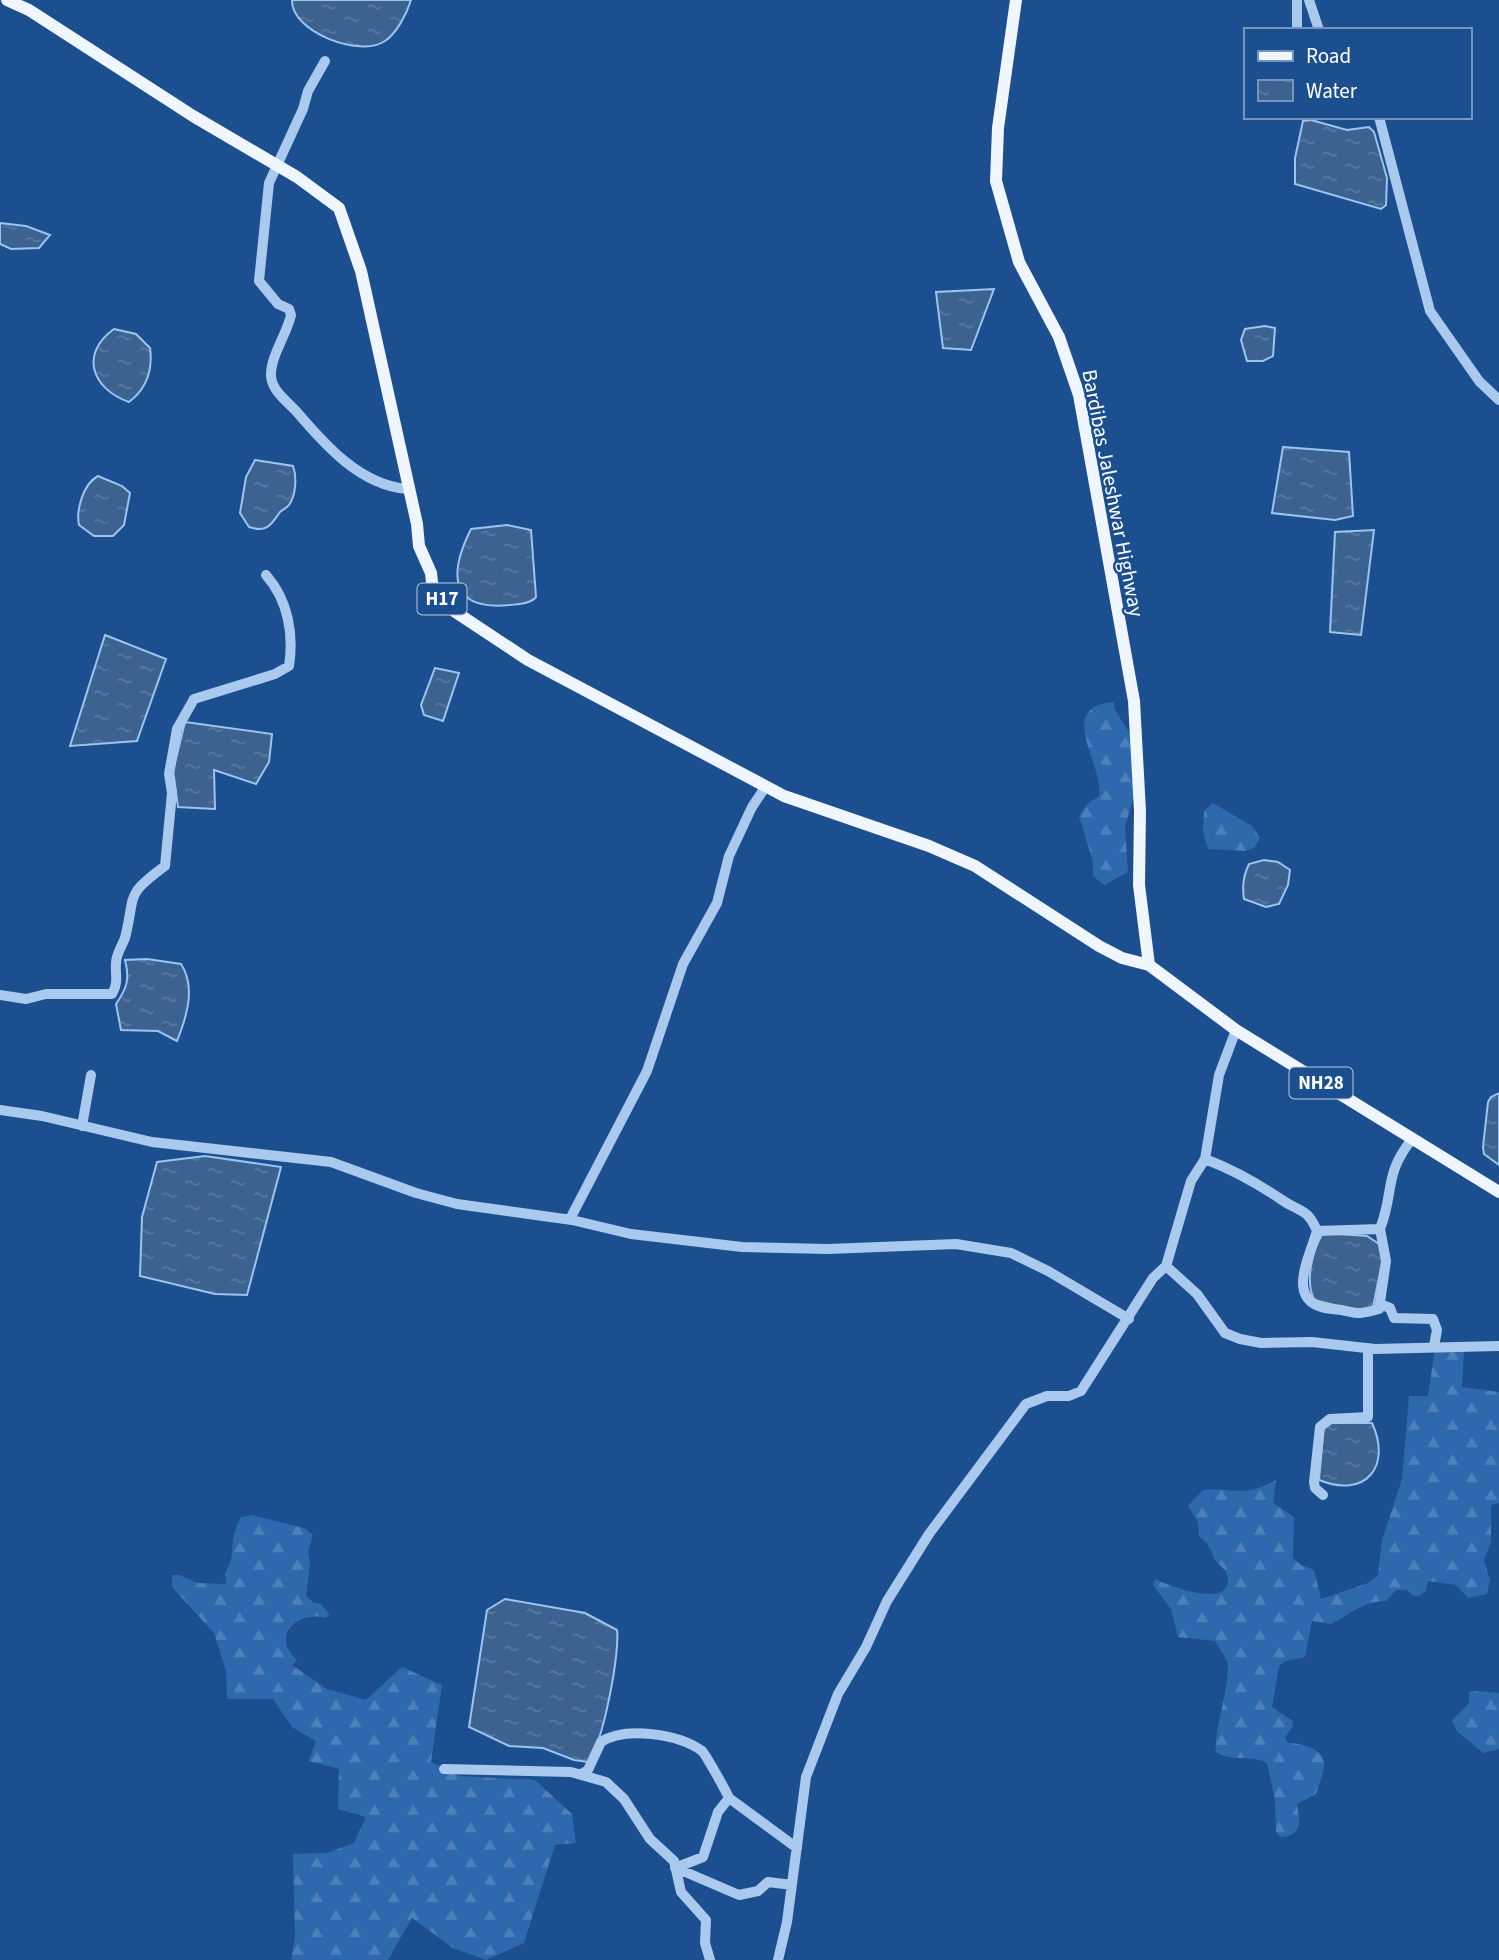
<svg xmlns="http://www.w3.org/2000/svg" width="1499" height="1960" viewBox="0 0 1499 1960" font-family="'Source Sans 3',sans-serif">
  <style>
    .forest { fill: url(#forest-firs) }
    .water { fill: url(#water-ripples); stroke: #9cc4f0; stroke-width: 2 }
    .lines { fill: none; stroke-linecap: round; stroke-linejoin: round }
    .minor { stroke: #a9c9ee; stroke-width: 10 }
    .major { stroke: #f0f6ff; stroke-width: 12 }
    .labels { text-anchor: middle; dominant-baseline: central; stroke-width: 5; stroke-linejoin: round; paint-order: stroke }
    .shield { fill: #1b4f8f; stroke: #bbcadd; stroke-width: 2 }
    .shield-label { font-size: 19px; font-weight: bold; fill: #fff }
    .street-label { font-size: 21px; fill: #fff; stroke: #1b4f8f }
  </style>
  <defs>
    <pattern id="forest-firs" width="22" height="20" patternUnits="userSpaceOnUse" patternTransform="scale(1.75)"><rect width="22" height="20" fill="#2e69ad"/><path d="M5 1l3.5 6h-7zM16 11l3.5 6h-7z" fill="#4d80b9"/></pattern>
    <pattern id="water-ripples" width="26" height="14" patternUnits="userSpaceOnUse" patternTransform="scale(1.75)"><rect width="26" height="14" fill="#3c6290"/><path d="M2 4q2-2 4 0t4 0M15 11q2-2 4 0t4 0" fill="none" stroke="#597aa1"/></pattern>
  </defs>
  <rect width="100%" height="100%" fill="#1b4f8f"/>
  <!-- forest -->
  <path class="forest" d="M1114,702V708L1131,736L1135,791L1125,827L1128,872L1104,885L1093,876V862L1079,816L1087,804L1099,796C1104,763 1054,707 1114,702Z
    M1213,803L1252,826L1260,838L1254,848L1245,851L1208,849L1203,831L1204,811Z
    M1435,1348L1464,1350L1462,1387L1499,1392V1503L1491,1505V1542L1484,1560L1490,1580L1487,1594L1468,1598L1456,1585L1428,1581L1426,1591L1419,1596L1412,1595L1407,1590H1396L1386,1601C1363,1601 1351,1614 1331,1624L1312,1621L1305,1657L1285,1661L1279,1666L1272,1707L1293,1721L1292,1728L1285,1737L1287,1742C1292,1744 1297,1743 1303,1745C1334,1754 1324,1769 1316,1794L1297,1804C1300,1822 1303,1835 1281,1837L1276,1832L1275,1800L1267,1763C1250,1754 1233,1763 1216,1752C1213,1730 1234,1674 1226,1659C1223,1653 1218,1647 1215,1641L1178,1637L1171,1609L1153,1585L1155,1579C1168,1586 1236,1611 1227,1575C1225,1567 1216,1564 1214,1558C1211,1548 1208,1544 1199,1536L1198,1522L1188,1506L1203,1490C1237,1487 1241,1499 1276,1480L1273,1503L1294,1517L1293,1558L1301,1565L1314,1570L1321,1599L1368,1583L1378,1575L1382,1540L1402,1479L1409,1396H1428Z
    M251,1515L304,1528L313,1535L308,1552L310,1563L306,1596L314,1603L321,1604L330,1615L324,1618C307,1612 280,1625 287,1647C289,1651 294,1657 297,1661L292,1665L327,1689L366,1700L402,1667L442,1685L431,1762L460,1776L535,1780L572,1814L576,1843L555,1845L524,1943L486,1960L453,1948L412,1918L388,1960H291L295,1937L293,1854L327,1853L354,1843L366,1817L338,1809L339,1769L309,1761L316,1741L292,1727L273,1699H227L226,1671L214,1633L172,1587V1575H179L198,1583L226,1584L225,1574L231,1560L234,1534L240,1518Z
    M1476,1691L1499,1693V1749L1483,1753L1457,1731L1452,1721L1469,1703V1692Z"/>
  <!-- water -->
  <path class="water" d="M292,0H411C407,13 397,33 385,41C360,58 291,32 292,0Z
    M1311,120L1347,130L1369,127L1374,132L1387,178L1386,205L1381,209L1295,184V158L1303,121Z
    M0,223L26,226L50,235L39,248L11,249L0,244Z
    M994,289L971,350L943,348L936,292Z
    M1265,326L1275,328L1273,356L1263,361H1247L1241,340L1245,329Z
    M114,329L136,334L150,348C153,370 146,389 129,402C92,389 79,354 114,329Z
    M1283,447L1349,452L1353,516L1335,520L1272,513Z
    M255,460L293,466C297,477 296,495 289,505C287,508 283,509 280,512C271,525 267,533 249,527L240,513L246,477Z
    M98,476L122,486L130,493L124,525L113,536H94L79,525C76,510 83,484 98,476Z
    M507,525L531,530L536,597C530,604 519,604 510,605C450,611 448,575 471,529Z
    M1374,530L1361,635L1330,632L1335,532Z
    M105,635L166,659L137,741L70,746Z
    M435,668L459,673L443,721L424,715L421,705Z
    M185,722L272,734L269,762L256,784L214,770L215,809L178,807L173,771Z
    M1264,860L1278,862L1290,870L1288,885L1279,904L1266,907L1244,899C1242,887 1243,876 1249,864Z
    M147,959L181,964C196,987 187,1016 177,1041L158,1031L121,1030L116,1004C127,988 130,979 125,960Z
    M1499,1093V1165L1484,1154L1483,1147L1488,1102L1491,1097Z
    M205,1156L281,1167L247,1295L215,1294L140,1276L142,1217L157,1162Z
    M1323,1233L1367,1236L1382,1246L1383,1258L1373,1307L1359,1311L1314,1300C1305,1280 1312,1251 1323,1233Z
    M1324,1423H1372C1392,1466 1366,1499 1319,1480Z
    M505,1599L585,1613L617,1630C620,1653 603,1744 588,1762L574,1760L543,1748L509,1746L469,1727L487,1610Z"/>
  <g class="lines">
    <!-- minor -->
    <path class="minor" d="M1297,0V30
      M1309,0L1319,30
      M325,61L308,91L303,109L269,183L259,281L278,304L289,309L291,315C287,334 270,357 271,376C272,391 287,401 296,411C325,445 360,485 407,489
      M1379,117L1430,311L1479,381L1499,400
      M0,995L26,999L46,994H112C119,982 115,976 116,963C116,954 122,946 125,938C136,894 124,896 165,866L172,793L169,774L177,729L194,699L275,674L289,666C294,634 288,600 266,575
      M0,1110L42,1116L152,1142L331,1162L416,1193L457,1204L572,1220L631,1234L742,1247L828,1249L956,1244L1011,1253L1048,1271L1129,1319
      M82,1126L91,1075
      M1205,1159C1234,1170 1257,1183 1282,1200C1299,1212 1307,1207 1317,1231L1380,1229C1395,1190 1383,1176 1412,1139
      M570,1219L647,1071L683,964L717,903L729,856L752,807L766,786
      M1317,1231C1308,1261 1284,1304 1332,1309C1359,1311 1349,1317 1379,1309L1386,1261L1380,1229
      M1166,1266L1197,1294L1225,1333L1240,1339L1261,1343L1312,1342L1375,1349L1499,1346
      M1380,1304L1390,1308L1394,1318L1433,1319L1437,1330L1434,1346
      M1323,1495L1315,1488L1314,1482L1320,1427L1330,1419L1368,1417V1348
      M444,1769L571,1772L606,1782L624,1799L650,1839L674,1861L681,1892L706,1920L705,1943L710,1960
      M583,1773L588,1770L601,1742C625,1726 679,1734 702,1751C706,1755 726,1791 729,1798
      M675,1868L703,1857L718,1812L729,1798L797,1848
      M676,1868L739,1895L758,1891L768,1882L792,1885
      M778,1960L787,1922L806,1777L838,1694L866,1647L887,1601L929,1534L1026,1404L1047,1396H1069L1081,1391L1153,1278L1166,1266L1191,1181L1205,1159L1219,1075L1236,1030"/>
    <!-- major -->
    <path class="major" d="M7,0L29,10L193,116L297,177L339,208L361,271L417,524L419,546L431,573L433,591L454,611L528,660L784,796L929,846L975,866L1099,946L1122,958L1149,965L1236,1030L1499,1192
      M1016,0L998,128L996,181L1019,262L1059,337L1079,395L1134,701L1140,811L1139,885L1149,965"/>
  </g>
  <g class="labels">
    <!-- shield labels -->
    <g class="shield">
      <rect x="417.5" y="583.5" width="49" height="31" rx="5"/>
      <rect x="1289.5" y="1067.5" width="63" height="31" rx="5"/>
    </g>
    <g class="shield-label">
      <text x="442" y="599">H17</text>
      <text x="1321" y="1083">NH28</text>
    </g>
    <!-- street labels -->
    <g class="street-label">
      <text transform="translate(1113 493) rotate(79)">Bardibas Jaleshwar Highway</text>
    </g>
  </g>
  <!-- legend -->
  <rect x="1244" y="28" width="228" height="91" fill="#1b4f8f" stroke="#7695bc" stroke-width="2"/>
  <rect x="1258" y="51" width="35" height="10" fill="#f0f6ff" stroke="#7695bc" stroke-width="2"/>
  <text x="1306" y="63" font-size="21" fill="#ffffff">Road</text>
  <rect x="1258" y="80" width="35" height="21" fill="url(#water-ripples)" stroke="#7695bc" stroke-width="2"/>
  <text x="1306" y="98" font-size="21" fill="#ffffff">Water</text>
</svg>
